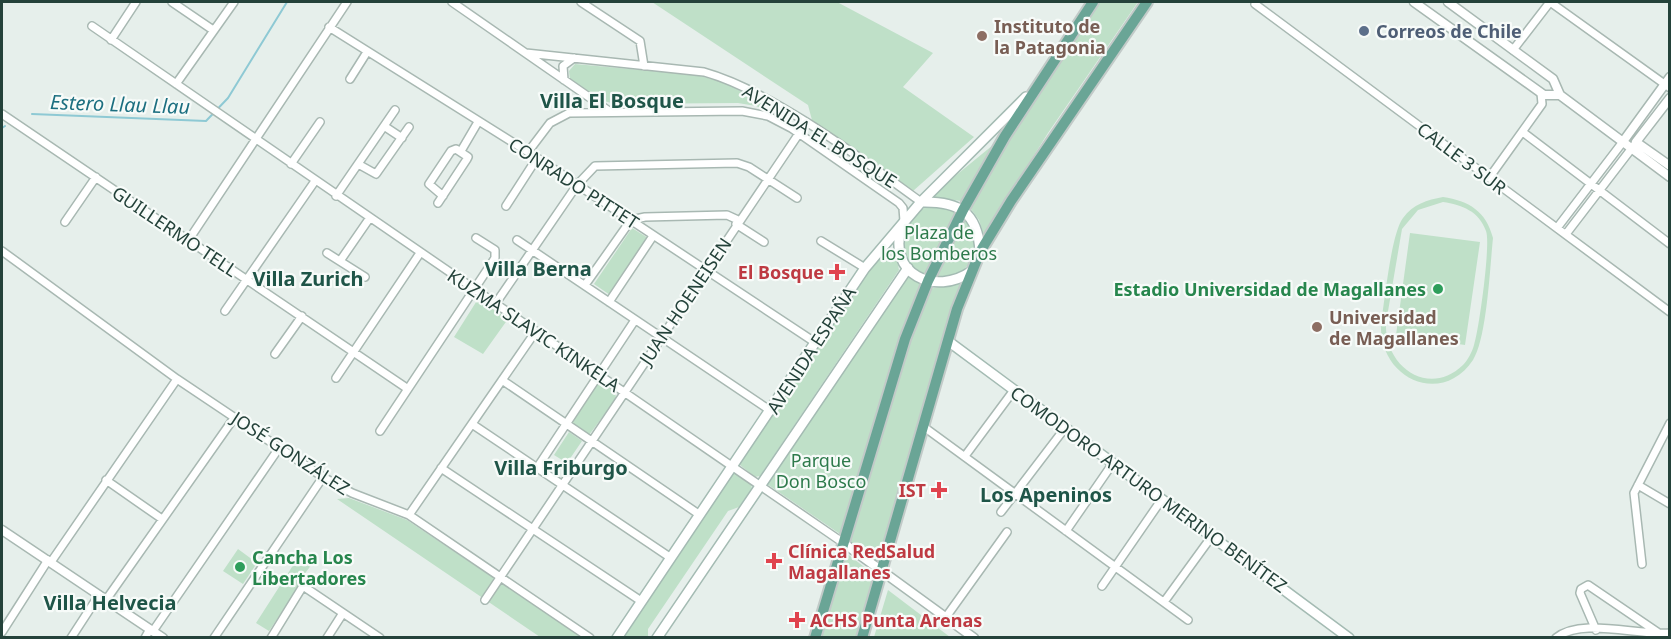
<svg xmlns="http://www.w3.org/2000/svg" width="1671" height="639" viewBox="0 0 1671 639" font-family="'Noto Sans',sans-serif">
  <style>
    .green { fill: #bfe0c8; fill-rule: evenodd }
    .lines { fill: none; stroke-linecap: round; stroke-linejoin: round }
    .stream { stroke: #8ec9d4; stroke-width: 2 }
    .minor-casing { stroke: #a8b8b2; stroke-width: 10 }
    .tertiary-casing { stroke: #a8b8b2; stroke-width: 11 }
    .secondary-casing { stroke: #a4bbb3; stroke-width: 12 }
    .primary-casing { stroke: #c2cac8; stroke-width: 14 }
    .minor { stroke: #fff; stroke-width: 7 }
    .tertiary { stroke: #fff; stroke-width: 8 }
    .secondary { stroke: #fff; stroke-width: 9 }
    .primary { stroke: #6aa596; stroke-width: 10 }
    .service-dot { fill: #5c6f8a; stroke: #f7fbf9; stroke-width: 2 }
    .education-dot { fill: #8d6e63; stroke: #f7fbf9; stroke-width: 2 }
    .health-dot { fill: #e0444e; stroke: #f7fbf9; stroke-width: 2 }
    .leisure-dot { fill: #2e9e5b; stroke: #f7fbf9; stroke-width: 2 }
    .labels { text-anchor: middle; dominant-baseline: central; stroke-width: 4.5; stroke-linejoin: round; paint-order: stroke }
    .education-label { font-size: 18px; font-weight: bold; fill: #785e54; stroke: #f7fbf9; text-anchor: start }
    .service-label { font-size: 18px; font-weight: bold; fill: #4e5e75; stroke: #f7fbf9; text-anchor: start }
    .street-label { font-size: 18px; fill: #24423a; stroke: #f7fbf9 }
    .park-label { font-size: 18px; fill: #2d7a4b; stroke: #f7fbf9 }
    .health-label { font-size: 18px; font-weight: bold; fill: #be3a42; stroke: #f7fbf9; text-anchor: end }
    .leisure-label { font-size: 18px; font-weight: bold; fill: #27864d; stroke: #f7fbf9; text-anchor: end }
    .neighbourhood-label { font-size: 20px; font-weight: bold; fill: #1f5548; stroke: #f7fbf9 }
    .water-label { font-size: 20px; font-style: italic; fill: #1c6f80; stroke: #f7fbf9 }
  </style>
  <rect width="100%" height="100%" fill="#e6efeb"/>
  <!-- green -->
  <path class="green" d="M652,2H837L933,53L903,87L974,137L913,191L813,124L808,105Z
    M1096,2H1138L1048,133L984,235L979,220L968,205L1027,106Z
    M575,64L696,75L727,83L794,123L756,106L738,103L614,104L595,98L570,80L569,71Z
    M993,145L961,201L931,197L932,195Z
    M1443,197C1469,201 1486,211 1493,238C1490,266 1487,338 1473,360C1442,407 1378,379 1381,323C1385,300 1391,234 1403,218C1413,204 1427,200 1443,197ZM1443,202C1462,205 1479,211 1486,231C1491,243 1479,330 1474,345C1472,352 1468,360 1463,365C1429,398 1384,367 1386,323L1402,229L1418,210Z
    M902 242a37 37 0 1 1 74 0a37 37 0 1 1-74 0Z
    M632,228L648,238L610,295L594,284Z
    M1410,233L1480,242L1465,345L1396,335Z
    M884,250L890,251L897,260L899,270L760,476L755,477L740,465V460L880,253Z
    M910,277L919,282L921,288L902,338L840,534L767,484L903,279Z
    M964,282L886,568L848,542L907,336L929,289Z
    M478,299L508,319L483,354L454,337Z
    M604,382L615,389L616,399L589,435L573,425L572,419L597,384Z
    M569,432L582,441L567,463L554,455Z
    M736,473L751,484L752,489L739,507L728,511L648,629V637L621,638L731,474Z
    M349,498L407,520L582,637H540L337,499Z
    M238,549L257,563L243,584L223,571Z
    M845,552L877,577L860,637L821,638Z
    M299,556L312,564L303,576L305,578L269,631L256,623Z
    M888,590L950,637H874Z"/>
  <g class="lines">
    <!-- stream -->
    <path class="stream" d="M32,114L206,121L228,98L287,2
      M2,128L5,126"/>
    <defs>
      <path id="minor" d="M172,2L213,30
        M452,2L609,111
        M581,2L640,41L644,66
        M1550,2L1670,88
        M1255,4L1670,312
        M92,26L842,542
        M329,27L528,152L816,343
        M111,40L136,2
        M1513,50L1550,2
        M526,53L704,72C772,91 863,160 921,202
        M350,79L367,52
        M564,80L563,66L574,58
        M176,84L234,2
        M2,114L408,389
        M384,126L402,138
        M1524,133L1670,244
        M461,151L478,122
        M528,152L550,123L569,113L742,111L768,116L791,128L899,203L903,208L904,221
        M291,164L320,122
        M358,164L376,174L409,127
        M1489,178L1542,104L1541,93
        M336,196L395,110
        M438,203L467,159L468,157L456,149L451,151L429,184L443,196
        M506,206L537,158
        M65,222L96,177
        M736,224L764,242
        M1557,228L1622,143
        M1566,234L1635,144
        M517,240L771,411
        M188,241L347,2
        M821,241L865,268
        M2,251L177,379L323,477L352,493L409,515L590,638
        M327,253L365,277
        M340,261L369,219
        M585,285L631,220L645,217L727,215L738,220
        M609,302L653,236
        M496,303L577,185L595,166L737,163L749,167L797,198
        M225,311L315,181
        M275,354L302,316
        M336,378L420,253
        M502,380L700,515
        M472,424L671,558
        M924,427L1188,620
        M380,431L495,258V250L476,238
        M965,456L1014,390
        M441,468L641,601
        M537,468L635,320
        M106,480L162,519
        M1638,485L1670,504
        M1001,512L1065,428
        M409,515L536,331
        M1066,531L1113,463
        M51,562L177,379
        M1642,564L1634,493L1670,423
        M1102,586L1162,499
        M106,600L234,418
        M485,600L806,123
        M1164,602L1212,536
        M946,617L1007,532
        M1596,630L1580,593L1581,589L1588,585L1660,634
        M153,631L279,448
        M2,632L48,560
        M71,638L99,595
        M145,638L150,629
        M214,638L323,477
        M271,638L303,586L380,638
        M327,638L343,613
        M1556,638C1582,617 1637,636 1670,633"/>
      <path id="tertiary" d="M1414,2L1544,95H1560L1670,177
        M1448,2L1553,79L1560,95
        M1670,98L1636,142L1670,166
        M1622,143L1670,77
        M2,530L163,638
        M842,542L974,638"/>
      <path id="secondary" d="M921,202C959,201 978,212 980,252
        M902,226C886,274 935,297 972,271
        M948,341L1349,638
        M617,638L865,268L921,202L1026,97
        M657,638L908,268"/>
      <path id="primary" d="M815,638L905,339L928,281L963,210L1005,136L1093,2
        M862,638L957,309L980,252L1011,201L1147,2"/>
    </defs>
    <!-- minor casing -->
    <use href="#minor" class="minor-casing"/>
    <!-- tertiary casing -->
    <use href="#tertiary" class="tertiary-casing"/>
    <!-- secondary casing -->
    <use href="#secondary" class="secondary-casing"/>
    <!-- primary casing -->
    <use href="#primary" class="primary-casing"/>
    <!-- minor -->
    <use href="#minor" class="minor"/>
    <!-- tertiary -->
    <use href="#tertiary" class="tertiary"/>
    <!-- secondary -->
    <use href="#secondary" class="secondary"/>
    <!-- primary -->
    <use href="#primary" class="primary"/>
  </g>
  <!-- markers -->
  <circle class="service-dot" cx="1364" cy="31" r="6"/>
  <g class="education-dot">
    <circle cx="982" cy="36" r="6"/>
    <circle cx="1317" cy="327" r="6"/>
  </g>
  <g class="health-dot">
    <path d="M834 263h6v6h6v6h-6v6h-6v-6h-6v-6h6z"/>
    <path d="M936 481h6v6h6v6h-6v6h-6v-6h-6v-6h6z"/>
    <path d="M771 552h6v6h6v6h-6v6h-6v-6h-6v-6h6z"/>
    <path d="M794 611h6v6h6v6h-6v6h-6v-6h-6v-6h6z"/>
  </g>
  <g class="leisure-dot">
    <circle cx="1438" cy="289" r="6"/>
    <circle cx="240" cy="567" r="6"/>
  </g>
  <g class="labels">
    <!-- education labels -->
    <g class="education-label">
      <text x="994" y="26">Instituto de<tspan x="994" dy="21">la Patagonia</tspan></text>
      <text x="1329" y="317">Universidad<tspan x="1329" dy="21">de Magallanes</tspan></text>
    </g>
    <!-- service labels -->
    <g class="service-label">
      <text x="1376" y="31">Correos de Chile</text>
    </g>
    <!-- street labels -->
    <g class="street-label">
      <text transform="translate(820 136) rotate(32)">AVENIDA EL BOSQUE</text>
      <text transform="translate(1462 158) rotate(37)">CALLE 3 SUR</text>
      <text transform="translate(574 183) rotate(33)">CONRADO PITTET</text>
      <text transform="translate(175 231) rotate(34)">GUILLERMO TELL</text>
      <text transform="translate(685 301) rotate(-56)">JUAN HOENEISEN</text>
      <text transform="translate(534 330) rotate(34)">KUZMA SLAVIC KINKELA</text>
      <text transform="translate(811 350) rotate(-57)">AVENIDA ESPAÑA</text>
      <text transform="translate(291 453) rotate(33)">JOSÉ GONZÁLEZ</text>
      <text transform="translate(1149 489) rotate(36)">COMODORO ARTURO MERINO BENÍTEZ</text>
    </g>
    <!-- park labels -->
    <g class="park-label">
      <text x="939" y="232">Plaza de<tspan x="939" dy="21">los Bomberos</tspan></text>
      <text x="821" y="460">Parque<tspan x="821" dy="21">Don Bosco</tspan></text>
    </g>
    <!-- health labels -->
    <g class="health-label">
      <text x="824" y="272">El Bosque</text>
      <text x="926" y="490">IST</text>
      <text x="788" y="551" text-anchor="start">Clínica RedSalud<tspan x="788" dy="21">Magallanes</tspan></text>
      <text x="810" y="620" text-anchor="start">ACHS Punta Arenas</text>
    </g>
    <!-- leisure labels -->
    <g class="leisure-label">
      <text x="1426" y="289">Estadio Universidad de Magallanes</text>
      <text x="252" y="557" text-anchor="start">Cancha Los<tspan x="252" dy="21">Libertadores</tspan></text>
    </g>
    <!-- neighbourhood labels -->
    <g class="neighbourhood-label">
      <text x="612" y="100">Villa El Bosque</text>
      <text x="538" y="268">Villa Berna</text>
      <text x="308" y="278">Villa Zurich</text>
      <text x="561" y="467">Villa Friburgo</text>
      <text x="1046" y="494">Los Apeninos</text>
      <text x="110" y="602">Villa Helvecia</text>
    </g>
    <!-- water labels -->
    <g class="water-label">
      <text transform="translate(120 104) rotate(2)">Estero Llau Llau</text>
    </g>
  </g>
  <!-- border -->
  <rect width="1671" height="639" fill="none" stroke="#24423a" stroke-width="6"/>
</svg>
